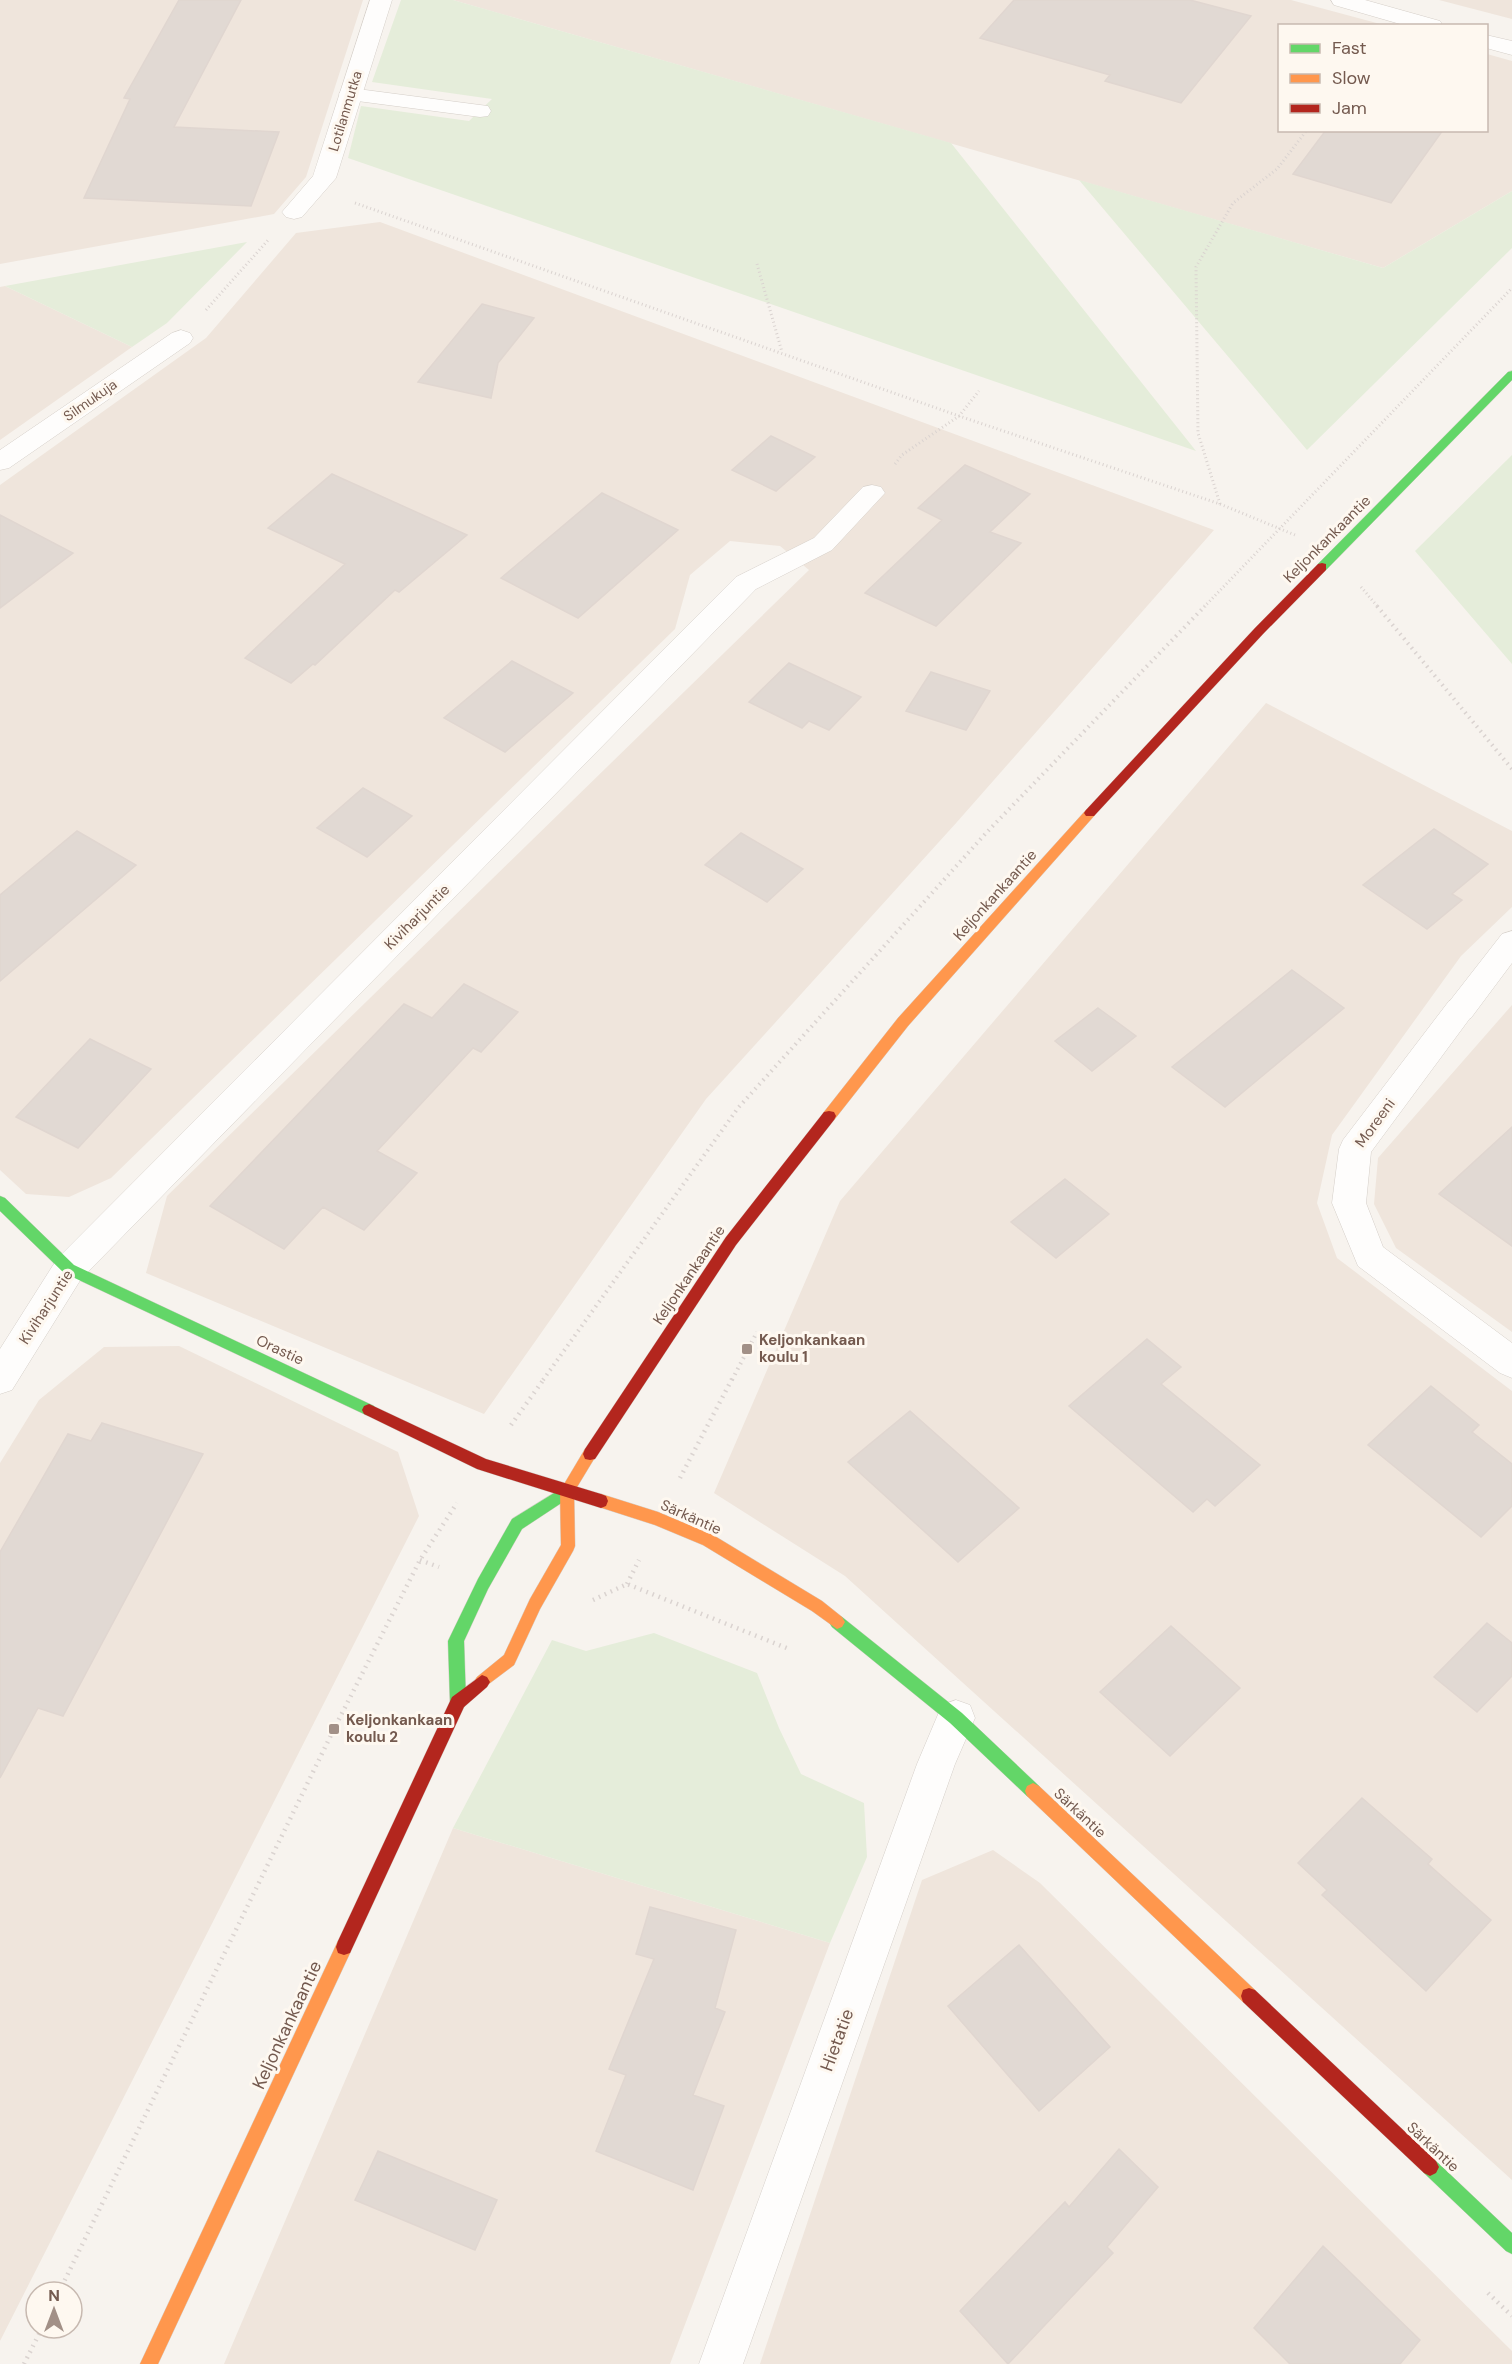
<svg xmlns="http://www.w3.org/2000/svg" width="1512" height="2364" viewBox="0 0 1512 2364" font-family="'DM Sans',sans-serif">
  <style>
    .residential { fill: #efe5dc }
    .green { fill: #e5edda }
    .building { fill: #e1d9d3; stroke: #e0d6d0; stroke-width: 1.5 }
    .lines { fill: none; stroke-linecap: round; stroke-linejoin: round }
    .lane-casing { stroke: #d5cfc9; stroke-width: 1 }
    .street-casing { stroke: #d5cfc9; stroke-width: 1 }
    .fast-casing { stroke: #d7d0ca; stroke-width: 1 }
    .slow-casing { stroke: #d7d0ca; stroke-width: 1 }
    .jam-casing { stroke: #d7d0ca; stroke-width: 1 }
    .path-far2 { stroke: #dad3d0; stroke-width: 3; stroke-dasharray: 1 3; stroke-linecap: butt }
    .path-far1 { stroke: #dad3d0; stroke-width: 4; stroke-dasharray: 1.5 4.5; stroke-linecap: butt }
    .path { stroke: #dad3d0; stroke-width: 4.5; stroke-dasharray: 1.5 5; stroke-linecap: butt }
    .lane { fill: #fefdfc; fill-rule: evenodd }
    .street { fill: #fefdfc; fill-rule: evenodd }
    .fast { fill: #63d668; fill-rule: evenodd }
    .slow { fill: #ff974d; fill-rule: evenodd }
    .jam { fill: #b3261e; fill-rule: evenodd }
    .poi-dot { fill: #a29087; stroke: #fef8f0; stroke-width: 2 }
    .labels { text-anchor: middle; dominant-baseline: central; stroke-width: 6; stroke-linejoin: round; paint-order: stroke }
    .far-street-label { font-size: 14px; fill: #745a4f; stroke: #fef8f0 }
    .street-label { font-size: 15px; fill: #745a4f; stroke: #fef8f0 }
    .poi-label { font-size: 15px; font-weight: bold; fill: #745a4f; stroke: #fef8f0; text-anchor: start }
    .near-street-label { font-size: 18px; fill: #745a4f; stroke: #fef8f0 }
  </style>
  <rect width="100%" height="100%" fill="#f7f3ee"/>
  <!-- residential -->
  <path class="residential" d="M0,0H363L306,177L274,214L0,264Z
    M453,0H1291L1384,25L1280,26V130H1486L1487,54L1512,61V191L1383,268Z
    M1439,0H1512V19Z
    M380,222L1214,530L957,822L706,1099L484,1414L146,1273L167,1196L809,570L780,546L730,541L690,575L675,629L111,1178L69,1197L26,1194L0,1170V485L206,338L296,233Z
    M5,286L132,347L0,440V287Z
    M1266,703L1512,831V907L1461,956L1332,1135L1317,1203L1337,1258L1512,1391V2180L845,1576L714,1493L840,1201Z
    M1512,1005V1332L1396,1248L1374,1204L1378,1158Z
    M179,1346L398,1452L419,1516L0,2341V1463L39,1400L104,1347Z
    M453,1828L830,1943L670,2364H224Z
    M993,1850L1040,1883L1512,2351V2364H760L922,1880Z"/>
  <!-- green -->
  <path class="green" d="M401,0H453L951,143L1196,451L348,158L361,106L469,121L492,99L372,82Z
    M1079,180L1383,268L1512,191V248L1307,450Z
    M247,242L167,323L132,347L5,286Z
    M1512,455V664L1415,551Z
    M654,1633L757,1673L779,1728L801,1774L864,1803L867,1857L830,1943L453,1828L552,1640L586,1651Z"/>
  <!-- building -->
  <path class="building" d="M179,0H241L174,127L279,132L251,206L84,198L130,99L124,98Z
    M1014,0H1190L1251,16L1181,103L1105,81L1110,75L980,38Z
    M1326,130H1443L1391,203L1293,174Z
    M482,304L534,318L498,363L491,398L418,382Z
    M771,436L815,457L776,491L732,470Z
    M965,465L1030,494L990,532L1021,543L936,626L865,593L942,520L918,508Z
    M332,474L467,535L399,592L395,590L315,665L313,664L291,683L245,658L345,564L268,528Z
    M602,493L678,530L578,618L501,578Z
    M0,515L73,553L0,608Z
    M512,661L573,693L505,752L444,718Z
    M789,663L861,697L829,730L809,721L802,728L749,702Z
    M931,672L990,691L966,730L906,711Z
    M363,788L412,816L367,857L317,828Z
    M1434,829L1488,864L1452,894L1462,900L1427,929L1363,885Z
    M77,831L136,865L0,981V895Z
    M741,833L803,869L767,902L705,865Z
    M1292,970L1344,1008L1225,1107L1172,1067Z
    M464,984L518,1012L481,1052L473,1048L377,1151L417,1173L364,1230L323,1207L284,1249L210,1206L404,1004L432,1018Z
    M1098,1008L1136,1036L1092,1071L1055,1041Z
    M90,1039L151,1069L78,1148L16,1117Z
    M1512,1127V1246L1439,1194Z
    M1065,1179L1109,1214L1056,1258L1011,1222Z
    M1147,1339L1181,1367L1161,1384L1260,1465L1215,1506L1207,1499L1193,1512L1069,1406Z
    M1431,1386L1479,1425L1472,1432L1512,1464V1506L1481,1537L1368,1445Z
    M910,1411L1019,1508L958,1562L848,1462Z
    M102,1423L203,1454L63,1716L38,1708L0,1778V1552L68,1434L91,1441Z
    M1487,1623L1512,1643V1676L1477,1712L1434,1677Z
    M1171,1626L1240,1688L1170,1756L1100,1692Z
    M1362,1798L1432,1859L1428,1864L1491,1920L1426,1991L1322,1895L1327,1890L1298,1863Z
    M650,1907L736,1930L715,2008L725,2012L693,2095L724,2106L693,2190L596,2151L626,2075L609,2069L654,1959L636,1954Z
    M1019,1945L1110,2047L1039,2111L948,2006Z
    M1119,2149L1158,2187L1107,2247L1113,2253L1008,2364L960,2311L1065,2202L1069,2207Z
    M378,2151L497,2200L475,2250L355,2200Z
    M1323,2246L1420,2340L1400,2364H1290L1254,2328Z"/>
  <g class="lines">
    <defs>
      <path id="lane" d="M350,88L480,105L488,106L491,111L488,116L480,117L342,99L339,94L342,89Z
        M1512,931V963L1471,1018L1460,1021L1449,1018L1445,1010L1449,1002L1502,934Z"/>
      <path id="street" d="M370,0H392L336,178L302,217L294,219L286,217L282,212L313,176Z
        M1331,0H1365L1440,21L1443,26H1407L1334,5Z
        M1486,35L1512,41V55L1486,48Z
        M181,330L190,333L193,338L190,343L9,468L0,470V450L172,333Z
        M872,485L881,487L885,493L832,550L756,589L81,1279L12,1390L0,1394V1349L57,1259L736,577L814,538L863,487Z
        M1460,998L1471,1001L1476,1010L1371,1152L1366,1203L1383,1247L1512,1343V1378L1500,1373L1358,1266L1332,1203L1339,1149L1343,1140L1449,1001Z
        M956,1700L970,1705L975,1718L955,1764L743,2364H699L917,1764L942,1705Z"/>
      <path id="fast" d="M1512,371V380L1326,570H1318V564L1508,372Z
        M0,1196L5,1198L74,1265L374,1406L376,1410L374,1414L369,1416L364,1414L64,1273L0,1211Z
        M567,1485L572,1486L574,1491L572,1496L522,1529L488,1589L464,1641L466,1702L464,1707L458,1709L452,1707L450,1702L448,1641L478,1579L512,1519Z
        M837,1615L842,1617L962,1713L1039,1786L1041,1791L1039,1796L1033,1799L1027,1796L950,1723L832,1627L829,1622L832,1617Z
        M1430,2158L1436,2161L1512,2233V2254L1506,2251L1424,2173L1421,2167L1424,2161Z"/>
      <path id="slow" d="M1090,809L1096,813L1094,816L908,1026L834,1120H824L822,1116L824,1112L898,1018L1086,810Z
        M590,1448L595,1449L597,1454L574,1492L575,1546L573,1551L540,1609L514,1665L482,1689L477,1687L474,1682L477,1677L504,1655L530,1599L561,1545L560,1491L585,1449Z
        M601,1494L658,1512L713,1535L822,1601L842,1617L845,1622L842,1627L837,1629L812,1611L703,1545L655,1525L596,1506L594,1501L596,1496Z
        M1033,1783L1039,1786L1255,1990L1257,1996L1255,2002L1249,2004L1243,2002L1027,1796L1025,1791L1027,1786Z
        M344,1939L350,1941L352,1947L350,1953L158,2364H140L338,1941Z"/>
      <path id="jam" d="M1322,563L1326,564V570L1263,634L1094,816H1086L1084,813L1086,810L1255,628L1318,564Z
        M829,1111L834,1112L836,1116L834,1120L736,1245L595,1459L590,1460L585,1459L583,1454L585,1449L726,1237L824,1112Z
        M369,1404L486,1459L601,1494L606,1496L608,1501L606,1506L601,1508L477,1469L364,1414L362,1410L364,1406Z
        M482,1675L487,1677L490,1682L487,1687L464,1707L350,1953L344,1955L338,1953L336,1947L338,1941L452,1697Z
        M1249,1988L1255,1990L1436,2161L1439,2167L1436,2173L1430,2176L1424,2173L1243,2002L1241,1996L1243,1990Z"/>
    </defs>
    <!-- lane casing -->
    <use href="#lane" class="lane-casing"/>
    <!-- street casing -->
    <use href="#street" class="street-casing"/>
    <!-- fast casing -->
    <use href="#fast" class="fast-casing"/>
    <!-- slow casing -->
    <use href="#slow" class="slow-casing"/>
    <!-- jam casing -->
    <use href="#jam" class="jam-casing"/>
    <!-- path-far2 -->
    <path class="path-far2" d="M355,203L959,416L1220,504L1295,535
      M757,264L782,352
      M206,310L269,239
      M895,464L902,455L959,416L979,391
      M1220,504L1198,433L1196,267L1233,203L1277,169L1307,130
      M1361,587L1378,607
      M1204,607L1512,288"/>
    <!-- path-far1 -->
    <path class="path-far1" d="M1377,606L1512,769
      M543,1380L738,1108L987,832L1205,606
      M732,1380L757,1332"/>
    <!-- path -->
    <path class="path" d="M511,1425L544,1379
      M680,1478L732,1379
      M420,1560L439,1567
      M627,1584L639,1560
      M593,1600L627,1584L789,1649
      M59,2292L334,1729L420,1560L457,1503
      M1488,2293L1512,2316
      M24,2364L42,2328"/>
    <!-- lane -->
    <use href="#lane" class="lane"/>
    <!-- street -->
    <use href="#street" class="street"/>
    <!-- fast -->
    <use href="#fast" class="fast"/>
    <!-- slow -->
    <use href="#slow" class="slow"/>
    <!-- jam -->
    <use href="#jam" class="jam"/>
  </g>
  <!-- markers -->
  <g class="poi-dot">
    <rect x="741" y="1343" width="12" height="12" rx="3"/>
    <rect x="328" y="1723" width="12" height="12" rx="3"/>
  </g>
  <g class="labels">
    <!-- far-street labels -->
    <g class="far-street-label">
      <text transform="translate(345 111) rotate(-73)">Lotilanmutka</text>
      <text transform="translate(90 400) rotate(-35)">Silmukuja</text>
    </g>
    <!-- street labels -->
    <g class="street-label">
      <text transform="translate(1327 539) rotate(-45)">Keljonkankaantie</text>
      <text transform="translate(995 895) rotate(-48)">Keljonkankaantie</text>
      <text transform="translate(417 917) rotate(-45)">Kiviharjuntie</text>
      <text transform="translate(1375 1123) rotate(-54)">Moreeni</text>
      <text transform="translate(689 1275) rotate(-56)">Keljonkankaantie</text>
      <text transform="translate(46 1307) rotate(-57)">Kiviharjuntie</text>
      <text transform="translate(280 1350) rotate(25)">Orastie</text>
      <text transform="translate(691 1517) rotate(24)">Särkäntie</text>
      <text transform="translate(1080 1813) rotate(43)">Särkäntie</text>
      <text transform="translate(1433 2147) rotate(43)">Särkäntie</text>
    </g>
    <!-- poi labels -->
    <g class="poi-label">
      <text x="759" y="1340">Keljonkankaan<tspan x="759" dy="17">koulu 1</tspan></text>
      <text x="346" y="1720">Keljonkankaan<tspan x="346" dy="17">koulu 2</tspan></text>
    </g>
    <!-- near-street labels -->
    <g class="near-street-label">
      <text transform="translate(287 2025) rotate(-65)">Keljonkankaantie</text>
      <text transform="translate(837 2040) rotate(-70)">Hietatie</text>
    </g>
  </g>
  <!-- legend -->
  <rect x="1278" y="24" width="210" height="108" fill="#fef8f0" stroke="#c7b9b0" stroke-width="1.5"/>
  <rect x="1290" y="44" width="30" height="9" fill="#63d668" stroke="#c7b9b0" stroke-width="1.5"/>
  <text x="1332" y="54" font-size="18" fill="#745a4f">Fast</text>
  <rect x="1290" y="74" width="30" height="9" fill="#ff974d" stroke="#c7b9b0" stroke-width="1.5"/>
  <text x="1332" y="84" font-size="18" fill="#745a4f">Slow</text>
  <rect x="1290" y="104" width="30" height="9" fill="#b3261e" stroke="#c7b9b0" stroke-width="1.5"/>
  <text x="1332" y="114" font-size="18" fill="#745a4f">Jam</text>
  <!-- north arrow -->
  <g transform="translate(54 2310)"><circle r="28" fill="#fef8f0" stroke="#c7b9b0" stroke-width="1.5"/>
  <path d="M0-4.5L10 22L0 15L-10 22Z" fill="#a29087"/>
  <text y="-9" font-size="16" font-weight="bold" text-anchor="middle" fill="#745a4f">N</text>
  </g>
</svg>
